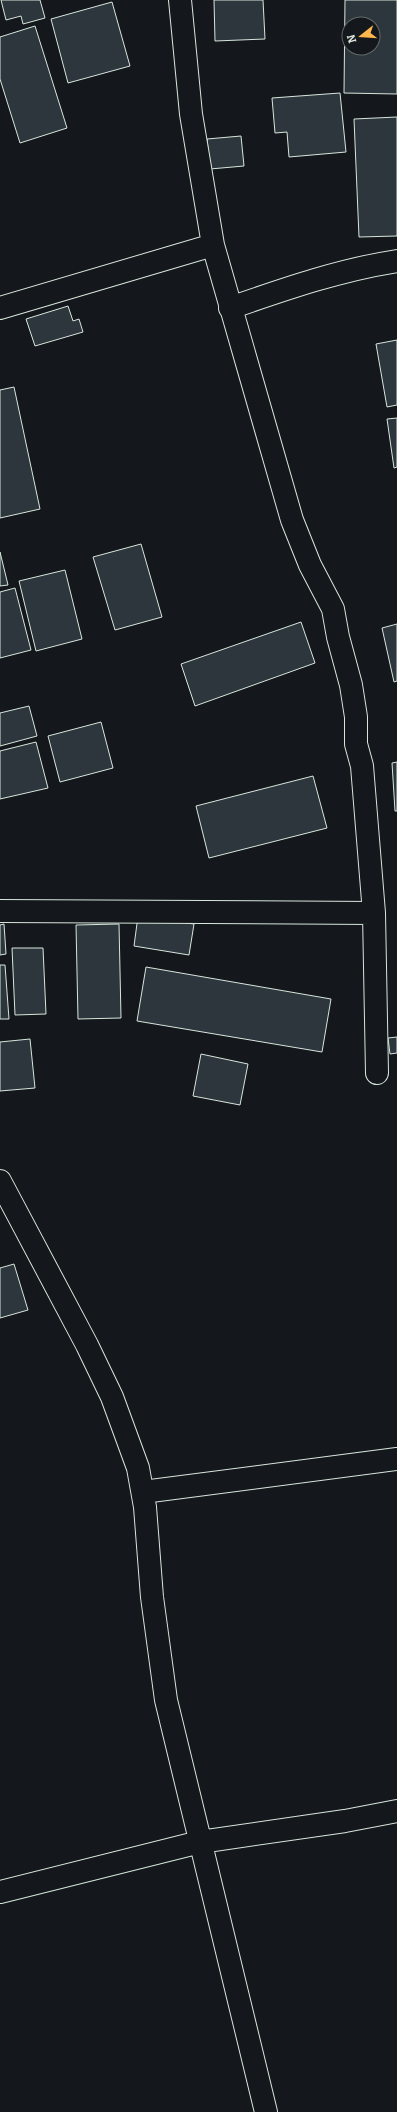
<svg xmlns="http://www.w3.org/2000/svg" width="397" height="2112" viewBox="0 0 397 2112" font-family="Bitter,serif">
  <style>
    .building { fill: #2c363c; stroke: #d8e6dc; fill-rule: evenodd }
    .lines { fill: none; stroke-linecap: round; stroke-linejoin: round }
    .minor-casing { stroke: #d8e6dc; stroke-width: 24 }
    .minor { stroke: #14181c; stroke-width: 22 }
  </style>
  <rect width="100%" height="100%" fill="#14181c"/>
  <!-- building -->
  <path class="building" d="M1,0H40L45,18L23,24L21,16L6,20Z
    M214,0H263L265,39L215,41Z
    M345,0H397V94L344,93ZM349,24H373V48H349Z
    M112,2L130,66L68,83L51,19Z
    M35,26L67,128L20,143L0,79V37Z
    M340,93L346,152L289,157L287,132L275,133L272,98Z
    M397,117V236L359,237L354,119Z
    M241,136L244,166L210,169L207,139Z
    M68,306L73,321L79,319L83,332L35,346L26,319Z
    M397,340V405L387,407L376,344Z
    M14,387L40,509L0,518V390Z
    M397,418V467L394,468L387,419Z
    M141,544L162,617L115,630L93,557Z
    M0,552L8,585L0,586Z
    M65,570L82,639L36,651L19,581Z
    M15,588L31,650L0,658V592Z
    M301,622L315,663L195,706L181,664Z
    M397,624V681L394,682L382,628Z
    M29,706L37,736L0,746V713Z
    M101,722L113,768L60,782L48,736Z
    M36,742L48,788L0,799V751Z
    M397,762V811H395L392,763Z
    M313,776L327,828L209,858L196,806Z
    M138,916L194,924L189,955L134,946Z
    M4,924L6,954L0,955V925Z
    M119,924L121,1018L78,1019L76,925Z
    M12,948H43L46,1014L15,1015Z
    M0,965H5L9,1019H0Z
    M146,967L331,999L322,1052L137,1021Z
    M397,1037V1053L390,1054L388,1038Z
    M30,1039L35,1088L0,1091V1042Z
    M201,1054L248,1064L240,1105L193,1096Z
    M14,1264L28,1310L0,1318V1268Z"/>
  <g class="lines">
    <defs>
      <path id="minor" d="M180,0L191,114L213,245L292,520L310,565L333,609L338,637L351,685L356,717V744L362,766L374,913L377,1073
        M0,308L213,245
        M230,308C285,289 339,270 397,261
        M0,911L374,913
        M0,1181L87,1345L112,1397L138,1468L145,1507L152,1597L166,1700L266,2112
        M143,1492L397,1459
        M0,1892L200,1842L345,1821L397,1811"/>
    </defs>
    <!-- minor casing -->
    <use href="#minor" class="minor-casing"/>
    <!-- minor -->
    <use href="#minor" class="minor"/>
  </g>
  <!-- north arrow -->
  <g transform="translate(361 36) rotate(253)"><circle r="19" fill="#14181c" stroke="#626a69"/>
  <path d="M0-3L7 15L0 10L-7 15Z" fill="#ffb74d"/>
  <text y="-6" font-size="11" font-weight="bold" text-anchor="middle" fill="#d8e6dc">N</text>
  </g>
</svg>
